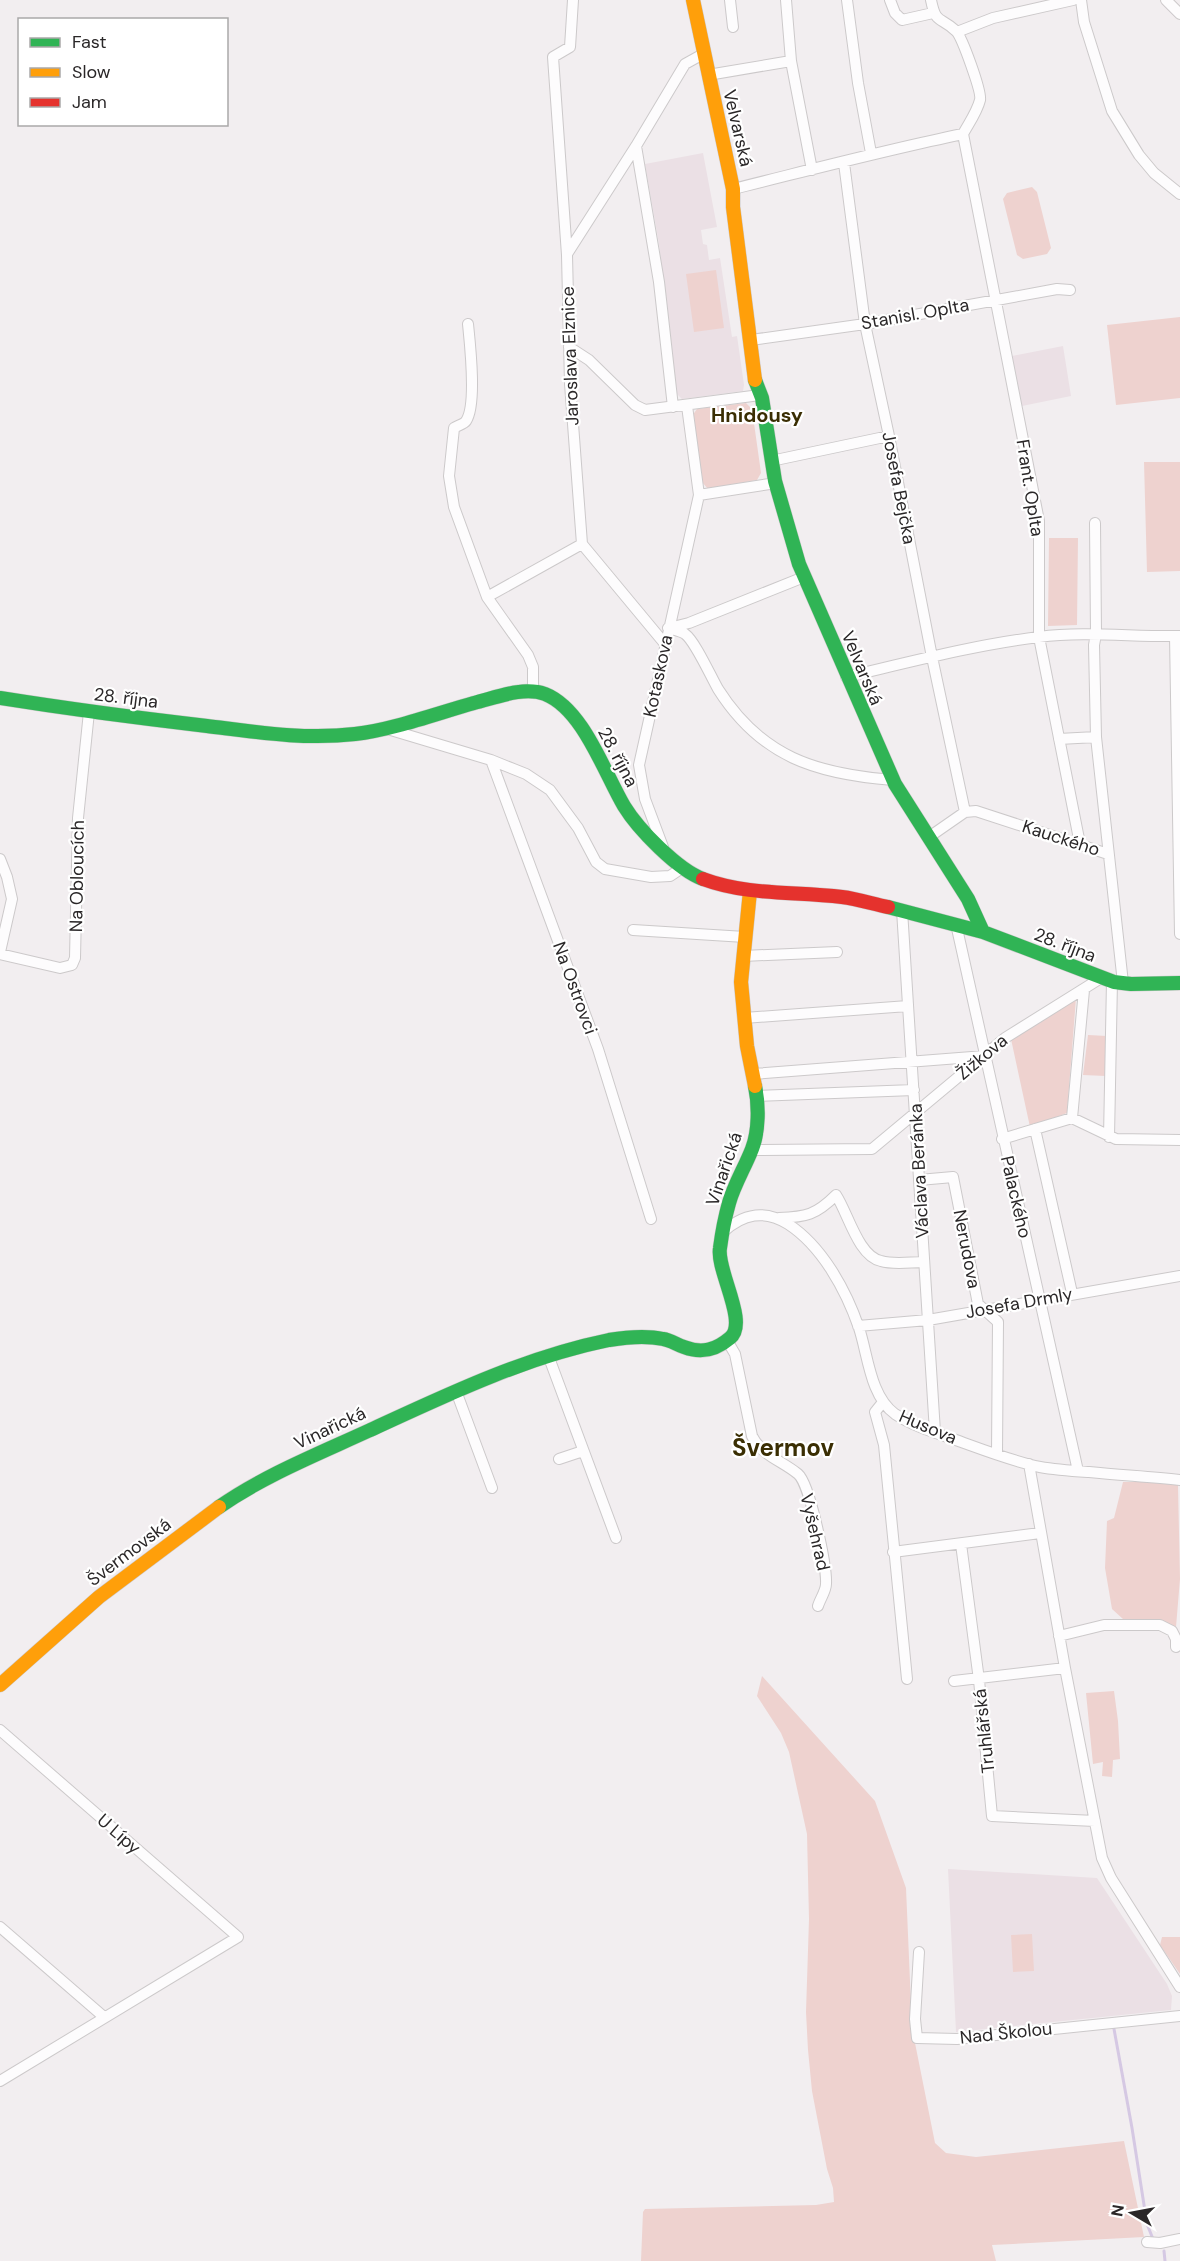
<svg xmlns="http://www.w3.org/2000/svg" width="1180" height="2261" viewBox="0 0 1180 2261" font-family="'DM Sans',sans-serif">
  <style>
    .built { fill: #ebe0e5 }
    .green { fill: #eed2cf }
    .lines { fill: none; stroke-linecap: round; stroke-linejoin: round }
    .stream { stroke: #d5c8e3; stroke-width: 3 }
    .street-casing { stroke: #ccc9ca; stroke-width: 12 }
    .fast-casing { stroke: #ccc9ca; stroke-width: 15 }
    .slow-casing { stroke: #ccc9ca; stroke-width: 15 }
    .jam-casing { stroke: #ccc9ca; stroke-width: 15 }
    .street { stroke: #fdfcfd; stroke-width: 10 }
    .fast { stroke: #30b455; stroke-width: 14 }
    .slow { stroke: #ff9f0a; stroke-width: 14 }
    .jam { stroke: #e5322d; stroke-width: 14 }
    .labels { text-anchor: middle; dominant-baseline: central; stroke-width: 4.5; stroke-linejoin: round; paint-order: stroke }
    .street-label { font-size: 18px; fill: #2a2728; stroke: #fff }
    .neighbourhood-label { font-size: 20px; font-weight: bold; fill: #3a2e03; stroke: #fff }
    .district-label { font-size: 24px; font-weight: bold; fill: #3a2e03; stroke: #fff }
  </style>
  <rect width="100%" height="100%" fill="#f2eef0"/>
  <!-- built -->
  <path class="built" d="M703,153L717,227L701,230L703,244L707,245L709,260L720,258L732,337L737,336L744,385L743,391L682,399L677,394L659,244L645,164Z
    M1063,346L1071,396L1022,406L1012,356Z
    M948,1869L1097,1878L1167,1984L1172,1996L1171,2010L956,2032Z"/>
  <!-- green -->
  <path class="green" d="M1032,187L1037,192L1051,248L1047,254L1023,259L1017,255L1003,199L1007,193Z
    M716,270L724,328L694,332L686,274Z
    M1180,317V398L1116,405L1107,325Z
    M746,403L752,409L761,473L757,480L708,489L702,482L692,416L697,409Z
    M1144,462H1180V571L1147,572Z
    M1049,538H1078L1077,625L1048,626Z
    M1076,998L1067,1113L1030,1127L1011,1039Z
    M1088,1035L1107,1036L1106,1076L1083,1075Z
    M1123,1482H1145L1178,1485L1180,1579L1176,1627L1157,1619H1123L1112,1609L1105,1568L1107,1521L1114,1518Z
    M762,1676L875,1801L906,1888L912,2028L935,2143L946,2153L976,2157L1124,2141L1144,2237L992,2245L996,2261H641L643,2212L645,2209L816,2205L834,2202L833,2188L827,2169L812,2091L808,2050L806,2012L809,1919L807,1834L789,1752L781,1733L757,1696Z
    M1114,1691L1118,1721L1120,1759L1113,1760L1112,1777L1102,1776L1103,1762L1093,1764L1086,1693Z
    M1032,1934L1034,1971L1013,1972L1011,1935Z
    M1162,1937H1180V1974L1160,1945Z"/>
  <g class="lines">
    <!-- stream -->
    <path class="stream" d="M1114,2029L1132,2128L1147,2224L1153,2239
      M1164,2251L1165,2261"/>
    <defs>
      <path id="street" d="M573,0L570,47L553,57L567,255L570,384L582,544L665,644
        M730,0L733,27
        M786,0L791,61L812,170
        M847,0L858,83L871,153
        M890,0L895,13L902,20L933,13
        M931,0C936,25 940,16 956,31C962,37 982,92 980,100C977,112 969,123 963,134
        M1081,0L1084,22L1112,111L1139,155L1154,173L1180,194
        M1166,0L1180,14
        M957,32L993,18L1073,0
        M708,75L791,61
        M963,134L1039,521V637L1080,844
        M636,146L659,282L673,407
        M844,163L865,324L889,436L932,657L965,812
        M733,189C810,170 885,150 963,134
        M567,254L636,146L685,64L703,54
        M468,324C470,344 477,405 466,421C464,424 457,426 454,428L449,476L454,507L487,597L528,655L533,667V692
        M751,340L865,324L1057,289L1070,290
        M569,347L589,360L635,405L645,410L760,395
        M771,461L889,436
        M699,495L776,483
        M1095,523L1096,634L1094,645L1096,737L1123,983
        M487,597L582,544
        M668,628C674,630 681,631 685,634C695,641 711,677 718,689C761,757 816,774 893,780
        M669,628L689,623L804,577
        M1175,636L1180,934
        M846,677C910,662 974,645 1039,637C1085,631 1133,637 1180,636
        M384,728L491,760L526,774L550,790L578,828L596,862L605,869L651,877L670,876L682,868
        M1059,739L1096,737
        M491,760L598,1049L651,1219
        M929,837L965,812L976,811L1108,854
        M663,847L645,799L639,765L699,495L687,406
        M0,859L7,877L12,899L0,952
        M902,910L935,1432
        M956,924L1078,1471
        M633,930L745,937
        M0,954L60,968L72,965L75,958L78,818L89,712
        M743,956L837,952
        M744,1018L908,1006
        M753,1074L985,1056
        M757,1096L914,1090
        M1072,1118L1084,990
        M1035,1129L1072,1293
        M1109,1137L1112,981
        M1002,1139L1072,1118L1116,1139L1180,1140
        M752,1150L872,1149L1005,1038L1101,978
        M919,1180L953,1177L978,1304L998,1322L997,1453
        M779,1218C806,1217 816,1215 836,1195C848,1213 858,1256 881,1261C894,1265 910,1262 924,1262
        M723,1232C743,1214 764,1209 788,1224C822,1246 846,1290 859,1328C868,1355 870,1396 895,1414C913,1426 933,1432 953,1439C981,1449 1011,1461 1040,1467C1056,1470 1073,1471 1089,1472C1120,1475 1150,1477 1180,1480
        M858,1326L928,1320L1180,1276
        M728,1342L735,1354L752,1436C762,1456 781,1460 798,1474C810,1484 827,1567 826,1584C826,1591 820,1599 818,1606
        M548,1355L616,1538
        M456,1391L492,1488
        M883,1402L875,1412L884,1445L907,1679
        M559,1459L583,1451
        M1029,1464L1065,1668L1102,1858L1111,1878L1180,1987
        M961,1544L979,1680L992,1816L1095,1821
        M893,1552L1040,1533
        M1059,1636L1104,1625H1160L1172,1631L1176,1639V1647
        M954,1681L1065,1668
        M0,1730L238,1937L0,2081
        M0,1927L104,2017
        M919,1952L915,2019L917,2038L957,2039L1180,2016
        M1147,2242L1160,2243L1180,2239"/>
      <path id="fast" d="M755,380L762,398L775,481L799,564L895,784L968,899L983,932
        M0,698C69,709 137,718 207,726C256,732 305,740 355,734C392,730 438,713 474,703C495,698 523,686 545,694C583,709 604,772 624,806C638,829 678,870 703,879
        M888,907L983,932L1114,982L1131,984L1180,983
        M219,1507C265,1475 318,1454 368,1431C446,1395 525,1357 609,1340C627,1337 645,1335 663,1339C671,1340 677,1345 684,1347C702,1354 716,1350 730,1338C749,1323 716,1270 720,1248C722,1233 725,1217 729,1203C734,1185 745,1167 752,1149C759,1131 759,1105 755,1086"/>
      <path id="slow" d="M693,0L733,189V207L755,380
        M750,891L741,982L747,1046L755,1086
        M0,1685L99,1597L219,1507"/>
      <path id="jam" d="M703,879C749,896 795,891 842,897C858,899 873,904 888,907"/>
    </defs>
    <!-- street casing -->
    <use href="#street" class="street-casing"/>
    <!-- fast casing -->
    <use href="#fast" class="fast-casing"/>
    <!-- slow casing -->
    <use href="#slow" class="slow-casing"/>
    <!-- jam casing -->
    <use href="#jam" class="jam-casing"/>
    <!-- street -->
    <use href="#street" class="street"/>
    <!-- fast -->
    <use href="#fast" class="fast"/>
    <!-- slow -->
    <use href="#slow" class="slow"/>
    <!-- jam -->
    <use href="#jam" class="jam"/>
  </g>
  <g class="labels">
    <!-- street labels -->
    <g class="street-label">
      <text transform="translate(738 128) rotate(77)">Velvarská</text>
      <text transform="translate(915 314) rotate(-10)">Stanisl. Oplta</text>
      <text transform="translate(570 356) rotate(-92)">Jaroslava Elznice</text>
      <text transform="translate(899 488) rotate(79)">Josefa Bejčka</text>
      <text transform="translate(1030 488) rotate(81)">Frant. Oplta</text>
      <text transform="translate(862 668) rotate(67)">Velvarská</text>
      <text transform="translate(658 676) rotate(-78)">Kotaskova</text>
      <text transform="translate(126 698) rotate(7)">28. října</text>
      <text transform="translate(618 757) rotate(62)">28. října</text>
      <text transform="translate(1061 838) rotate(18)">Kauckého</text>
      <text transform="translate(77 876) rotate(-89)">Na Obloucích</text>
      <text transform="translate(1065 945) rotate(21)">28. října</text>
      <text transform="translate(575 988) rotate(70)">Na Ostrovci</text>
      <text transform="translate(982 1057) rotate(-40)">Žižkova</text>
      <text transform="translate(724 1169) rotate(-71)">Vinařická</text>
      <text transform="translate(919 1171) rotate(-93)">Václava Beránka</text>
      <text transform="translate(1016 1197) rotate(77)">Palackého</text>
      <text transform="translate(967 1249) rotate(79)">Nerudova</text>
      <text transform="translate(1019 1303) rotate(-10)">Josefa Drmly</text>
      <text transform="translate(928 1427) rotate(23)">Husova</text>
      <text transform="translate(330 1428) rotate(-25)">Vinařická</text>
      <text transform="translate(815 1532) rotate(77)">Vyšehrad</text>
      <text transform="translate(129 1552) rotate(-37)">Švermovská</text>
      <text transform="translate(984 1731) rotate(-96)">Truhlářská</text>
      <text transform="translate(119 1834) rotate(41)">U Lípy</text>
      <text transform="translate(1006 2033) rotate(-6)">Nad Školou</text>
    </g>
    <!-- neighbourhood labels -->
    <g class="neighbourhood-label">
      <text x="757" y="415">Hnidousy</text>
    </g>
    <!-- district labels -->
    <g class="district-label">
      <text x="783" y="1447">Švermov</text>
    </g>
  </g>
  <!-- legend -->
  <rect x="18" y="18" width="210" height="108" fill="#ffffff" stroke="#aaa9a9" stroke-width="1.5"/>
  <rect x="30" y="38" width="30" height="9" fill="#30b455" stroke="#aaa9a9" stroke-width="1.5"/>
  <text x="72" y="48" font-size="18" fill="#2a2728">Fast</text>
  <rect x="30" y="68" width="30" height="9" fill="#ff9f0a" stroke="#aaa9a9" stroke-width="1.5"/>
  <text x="72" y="78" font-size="18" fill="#2a2728">Slow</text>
  <rect x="30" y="98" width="30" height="9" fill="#e5322d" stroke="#aaa9a9" stroke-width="1.5"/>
  <text x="72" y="108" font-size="18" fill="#2a2728">Jam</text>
  <!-- north arrow -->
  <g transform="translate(1132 2213) rotate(280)" stroke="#ffffff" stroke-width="4.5" paint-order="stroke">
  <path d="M0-4.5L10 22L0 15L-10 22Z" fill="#2a2728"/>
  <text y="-9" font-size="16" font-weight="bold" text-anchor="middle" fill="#2a2728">N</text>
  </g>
</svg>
